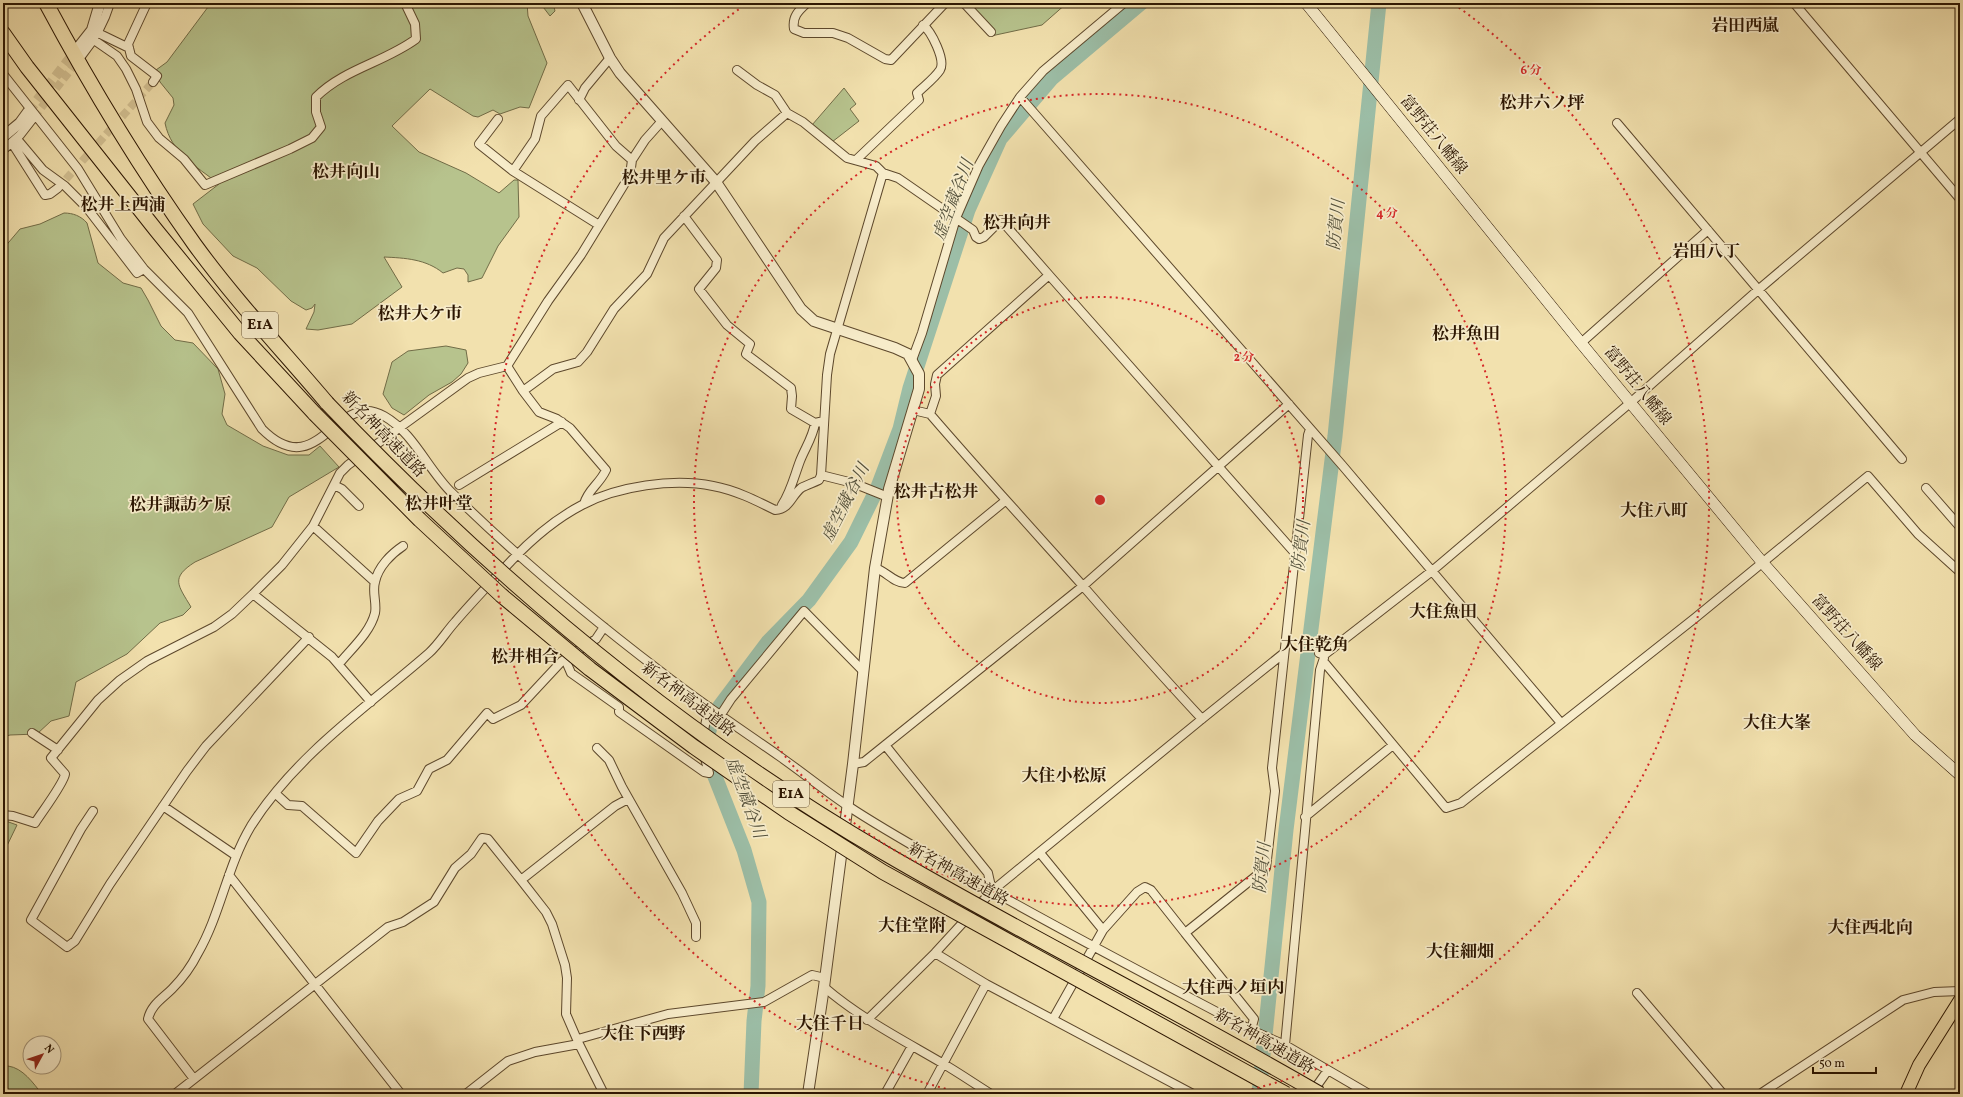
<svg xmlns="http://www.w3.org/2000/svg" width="1963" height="1097" viewBox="0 0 1963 1097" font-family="Vollkorn,'Noto Serif JP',serif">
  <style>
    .green { fill: #b7c38d; stroke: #716c47 }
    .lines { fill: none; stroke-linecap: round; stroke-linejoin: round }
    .river { stroke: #9cbea7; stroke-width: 15 }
    .minor-tunnel { stroke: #d4c294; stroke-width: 8; stroke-dasharray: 8 4; stroke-linecap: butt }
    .tertiary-tunnel { stroke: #d4c294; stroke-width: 10; stroke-dasharray: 10 5; stroke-linecap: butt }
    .minor-casing { stroke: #5d482c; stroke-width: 10 }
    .tertiary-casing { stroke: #5d482c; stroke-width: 12 }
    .secondary-casing { stroke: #2b1501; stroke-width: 12 }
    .primary-casing { stroke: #2b1501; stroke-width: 14 }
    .motorway-casing { stroke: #2b1501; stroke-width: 16 }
    .minor { stroke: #f7ecca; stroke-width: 8 }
    .tertiary { stroke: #f7ecca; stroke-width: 10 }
    .secondary { stroke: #f7ecca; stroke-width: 11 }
    .primary { stroke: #f2e1ae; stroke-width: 12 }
    .motorway { stroke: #f2e1ae; stroke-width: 14 }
    .motorway-bridge-casing { stroke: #2b1501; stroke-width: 16; stroke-linecap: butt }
    .motorway-bridge { stroke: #f2e1ae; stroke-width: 14 }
    .ring { fill: none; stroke: #d62828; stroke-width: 2; stroke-dasharray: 2 4 }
    .labels { text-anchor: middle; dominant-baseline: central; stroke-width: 3.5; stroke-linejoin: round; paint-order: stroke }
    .shield { fill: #f7ecca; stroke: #68563d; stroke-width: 1 }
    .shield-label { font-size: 15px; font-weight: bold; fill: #2b1501 }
    .street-label { font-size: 16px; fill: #2b1501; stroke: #f7ecca }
    .neighbourhood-label { font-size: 17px; font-weight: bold; fill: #2b1501; stroke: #f7ecca }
    .water-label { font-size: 17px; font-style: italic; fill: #53503b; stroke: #f7ecca }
    .centre { fill: #d62828; stroke: #f7ecca; stroke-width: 2 }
    .ring-label { font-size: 12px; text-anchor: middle; font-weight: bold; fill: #d62828; stroke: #f7ecca; stroke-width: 3.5; stroke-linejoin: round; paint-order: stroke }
  </style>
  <rect width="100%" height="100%" fill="#f2e1ae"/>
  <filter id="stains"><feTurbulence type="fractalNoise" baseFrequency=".005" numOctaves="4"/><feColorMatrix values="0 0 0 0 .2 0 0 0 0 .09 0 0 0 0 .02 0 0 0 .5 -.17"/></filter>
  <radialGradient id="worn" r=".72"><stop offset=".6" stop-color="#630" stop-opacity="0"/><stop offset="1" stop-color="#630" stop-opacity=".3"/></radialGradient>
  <!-- green -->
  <path class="green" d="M211,3H527L528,16L547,63L529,108L520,107L500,114L493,110L478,117L473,116L430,89L392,126L419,152L466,173L499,193L514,180H518L519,217L498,246L482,278L468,282V275L464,269L457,268L443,273C426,259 405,258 384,257L402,287L352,324L318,330L306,329L314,312L315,304L312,308L306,310L291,301L257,268L233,256L203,224L193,204L219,184C196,166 171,153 165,123L174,105L173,98L160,82L156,70L167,62Z
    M540,3H553L555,11L550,16Z
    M963,3H1067L1042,25L991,36Z
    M844,88L856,104L850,109L859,121L832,142L812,125Z
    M64,213C73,213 81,216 87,223L98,263L123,283L141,288L148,300L161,326L175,340L193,343L218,369L225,394L222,414L227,425L263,446L288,455H309L320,446L339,467L289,497L272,527L195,562C170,578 178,585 191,607L183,615L160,623L127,654L76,682L69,716L51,721L37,734L10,735L3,737V249L20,229L40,224Z
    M446,346L466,350L468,363L461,374L452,382L429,395L404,415L392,408L383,394L392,362L408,351Z
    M3,820L17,825L3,854Z
    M8,1066C23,1068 33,1083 42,1094H3V1068Z"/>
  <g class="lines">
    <!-- river -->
    <path class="river" d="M751,1094L754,1021L758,986L759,902L744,850L712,769L706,742L710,727L720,706L768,642L809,600L851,542L878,487L900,429L910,388L968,210L1000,139L1052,78L1141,3
      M1259,1094L1286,830L1335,436L1379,3"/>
    <!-- minor-tunnel -->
    <path class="minor-tunnel" d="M34,117L79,59
      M58,188L153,82"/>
    <!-- tertiary-tunnel -->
    <path class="tertiary-tunnel" d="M28,112L77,49"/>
    <defs>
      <path id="minor" d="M147,3L128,44L131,56L157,76L153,82
        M807,3C798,11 792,17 794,29L804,33H833L848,38L885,59L891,60L945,3
        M964,3L991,32
        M1794,3L1960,199
        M98,33L129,48
        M94,40L117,56L126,69L136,89L147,122L159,138L184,159L205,185L290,149L312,138L321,127L316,112V97C344,69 385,62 416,39L415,24L405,3
        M82,55C95,39 104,23 110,3
        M737,70L757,85L775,95L787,113L803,122L847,158L876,166L883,173L898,178L973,230L976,237L979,239L984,237L1001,220L1049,275L937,375L935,384L936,396L930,414
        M3,74L78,169L121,239L144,269L188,313L262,429C319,486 336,388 384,416C414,433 428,470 452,493C517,557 588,616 660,671C698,701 739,728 779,756C802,772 824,790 848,806C881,828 917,848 952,868C1050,925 1151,977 1251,1030L1285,1045L1369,1094
        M1020,97L1342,465L1561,723
        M579,100L585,88L610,58
        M498,119L479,144L513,171L599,225
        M1617,123L1902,459
        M17,139L43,170L65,186L87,208L137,273L144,269
        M12,143L45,195L50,194L58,188
        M3,150L20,135L34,117
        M856,160L919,100L917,93C924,86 934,79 940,70C946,60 931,31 923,25
        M513,171L535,139L541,116L568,85L616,146L632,160
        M883,173L830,354L827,375L821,475L853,483L888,497
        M684,216L717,260L716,268L699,289L727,325L750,344L746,354L791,388L792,396L791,409L815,423L824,421
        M1049,275L1294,552
        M1581,343L1708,230
        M912,360L922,333L956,218L979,165L1001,126L1020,97L1043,71L1124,3
        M507,366L548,301L581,255L630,175L632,160L645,140L662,121
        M507,366L523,391L539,412L557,419L570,428L606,470C599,485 588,489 584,504
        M523,391L553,369L578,362L587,352L614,309L647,274L664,238L755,141L787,113
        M913,410L930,414C980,472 1032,529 1083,586C1122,631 1161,675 1202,719
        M334,485L342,489L359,506
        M459,485L562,422
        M1926,488L1960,527
        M782,505C791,491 794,477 800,461C805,448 813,437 815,423
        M313,526L375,582
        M875,568C886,571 894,583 905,583L1005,501
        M253,594L332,657L371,702
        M1319,653L1324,655L1432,571L1630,403L1758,290L1960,119
        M565,659L571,673L619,707V712L704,772L709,773L701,744L709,707
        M1324,662L1446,808L1461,803L1695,618L1868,476L1918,534L1960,572
        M339,664C351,649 370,633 375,613C377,603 372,592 375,582C378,567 391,554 403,546
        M720,716L731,699L804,611L863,671
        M32,733L58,750
        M885,745L988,873L992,891
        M597,748L609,760L622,787L682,893L696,923V937
        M853,764L864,762L1083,586L1289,404
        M276,794L288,805L302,806L356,853L378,821L399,799L417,791L429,769L447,760L487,713L493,719L521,705L562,661L596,639L604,627
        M163,806L235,855
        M93,811L81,829L31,920L67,947L75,941L110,884L187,771L206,746L309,637
        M3,815L13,816L35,823C42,812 64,783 65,774L51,758L98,700L120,680L147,661L214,627L232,614L253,594L282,565L313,526L340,473L348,465L468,378L479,373L507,366
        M1305,817L1393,745
        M1040,853L1103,930L1137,892L1145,887L1151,890L1185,933
        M229,875L401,1094
        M521,880L615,806L628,799
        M935,953L986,984
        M824,987C860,1018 901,1039 942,1063C959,1073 975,1084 991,1094
        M1637,993L1723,1094
        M1053,1019L1103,930
        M867,1020L935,953L992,891L1202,719L1284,653
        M1251,1030L1254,1019L1185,933L1266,868L1275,791L1272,768L1308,435L1310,429
        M578,1039L668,1014L764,1002L812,975L825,978
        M1285,1045L1320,670L1324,658
        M194,1079L148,1019C151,1005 162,999 172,989C182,979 192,965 198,953C221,913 227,866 251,826C296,755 367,707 429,653C439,644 446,632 455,622C473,601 493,580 512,560C532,539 557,518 582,505C618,486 673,478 713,486C735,490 755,500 775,510C790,509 791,496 801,488C806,485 813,483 819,480L821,475
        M175,1094L388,927L403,922L434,902L455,868L471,854L482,838L488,839L521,880L546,912L552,924L565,965L567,978L566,1014L579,1044L604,1094
        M466,1094L508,1061L535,1052L579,1044
        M885,1094L912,1046
        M927,1094L986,984L1193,1094
        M1311,1094L1328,1070
        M1760,1094L1903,1000L1934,992L1960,991"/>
      <path id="tertiary" d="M582,3L610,58L620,73L716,182L801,309L814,321L895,348L908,354L919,374V389L889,489L875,568L853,764L824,987L808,1094
        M77,49L92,30L100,3
        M3,137L20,123L28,112"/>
      <path id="secondary" d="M1306,3L1581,343L1762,562L1915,735L1960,775"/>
      <path id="primary" d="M1906,1094L1919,1065L1960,1000"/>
      <path id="motorway" d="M46,3C91,87 140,168 195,245C235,300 283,351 327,403
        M3,33L27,67L156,230L240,333L315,414"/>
    </defs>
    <!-- minor casing -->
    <use href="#minor" class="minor-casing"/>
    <!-- tertiary casing -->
    <use href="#tertiary" class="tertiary-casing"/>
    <!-- secondary casing -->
    <use href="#secondary" class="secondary-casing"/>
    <!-- primary casing -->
    <use href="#primary" class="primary-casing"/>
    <!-- motorway casing -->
    <use href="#motorway" class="motorway-casing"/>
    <!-- minor -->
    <use href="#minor" class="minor"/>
    <!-- tertiary -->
    <use href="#tertiary" class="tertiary"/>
    <!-- secondary -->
    <use href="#secondary" class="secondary"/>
    <!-- primary -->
    <use href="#primary" class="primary"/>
    <!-- motorway -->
    <use href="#motorway" class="motorway"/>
    <defs>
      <path id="motorway-bridge" d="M327,403C491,575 676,731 881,851C1026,936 1176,1010 1320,1094
        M315,414L420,520L501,595L590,669L694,747L788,812L883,872L1286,1094"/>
    </defs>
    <!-- motorway-bridge casing -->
    <use href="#motorway-bridge" class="motorway-bridge-casing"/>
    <!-- motorway-bridge -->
    <use href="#motorway-bridge" class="motorway-bridge"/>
  </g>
  <!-- distance rings -->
  <g class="ring">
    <circle cx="1100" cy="500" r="203"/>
    <circle cx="1100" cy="500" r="406"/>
    <path d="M963 1093A609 609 0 0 1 746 4M1454 4A609 609 0 0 1 1237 1093"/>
  </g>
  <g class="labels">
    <!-- shield labels -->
    <g class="shield">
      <rect x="242" y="312" width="36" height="26" rx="3"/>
      <rect x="773" y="781" width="36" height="26" rx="3"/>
    </g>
    <g class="shield-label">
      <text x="260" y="325">E1A</text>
      <text x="791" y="794">E1A</text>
    </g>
    <!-- street labels -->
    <g class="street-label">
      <text transform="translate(1433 135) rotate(51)">富野荘八幡線</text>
      <text transform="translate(1637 386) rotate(51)">富野荘八幡線</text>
      <text transform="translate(383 435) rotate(46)">新名神高速道路</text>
      <text transform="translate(1846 633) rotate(48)">富野荘八幡線</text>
      <text transform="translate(688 700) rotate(37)">新名神高速道路</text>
      <text transform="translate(958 875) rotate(29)">新名神高速道路</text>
      <text transform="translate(1264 1042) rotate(30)">新名神高速道路</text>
    </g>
    <!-- neighbourhood labels -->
    <g class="neighbourhood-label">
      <text x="1745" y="26">岩田西嵐</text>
      <text x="1542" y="103">松井六ノ坪</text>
      <text x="346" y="172">松井向山</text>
      <text x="664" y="178">松井里ケ市</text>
      <text x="123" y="205">松井上西浦</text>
      <text x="1017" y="223">松井向井</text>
      <text x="1706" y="252">岩田八丁</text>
      <text x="420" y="314">松井大ケ市</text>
      <text x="1466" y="334">松井魚田</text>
      <text x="936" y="492">松井古松井</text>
      <text x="439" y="504">松井叶堂</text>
      <text x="180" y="505">松井諏訪ケ原</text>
      <text x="1654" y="511">大住八町</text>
      <text x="1443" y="612">大住魚田</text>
      <text x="1315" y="645">大住乾角</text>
      <text x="525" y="657">松井相合</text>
      <text x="1777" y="723">大住大峯</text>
      <text x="1064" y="776">大住小松原</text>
      <text x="912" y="926">大住堂附</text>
      <text x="1870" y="928">大住西北向</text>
      <text x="1460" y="952">大住細畑</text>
      <text x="1233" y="988">大住西ノ垣内</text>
      <text x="830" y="1024">大住千日</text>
      <text x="643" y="1034">大住下西野</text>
    </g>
    <!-- water labels -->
    <g class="water-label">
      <text transform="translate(954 200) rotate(-69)">虚空蔵谷川</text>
      <text transform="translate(1337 225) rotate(-84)">防賀川</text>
      <text transform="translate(846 503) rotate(-63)">虚空蔵谷川</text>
      <text transform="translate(1302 546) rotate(-83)">防賀川</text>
      <text transform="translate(745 798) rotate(70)">虚空蔵谷川</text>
      <text transform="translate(1263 868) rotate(-84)">防賀川</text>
    </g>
  </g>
  <circle cx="1100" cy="500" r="6" class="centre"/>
  <g class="ring-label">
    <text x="1531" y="74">6 分</text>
    <text x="1387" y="217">4 分</text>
    <text x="1244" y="361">2 分</text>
  </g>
  <!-- margin -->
  <rect width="1963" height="1097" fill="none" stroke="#f2e1ae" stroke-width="16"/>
  <rect x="4" y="4" width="1955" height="1089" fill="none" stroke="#2b1501" stroke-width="2"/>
  <rect x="8" y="8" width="1947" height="1081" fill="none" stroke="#2b1501"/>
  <!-- north arrow -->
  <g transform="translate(42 1055) rotate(50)"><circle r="19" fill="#f7ecca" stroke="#a5967a"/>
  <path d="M0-3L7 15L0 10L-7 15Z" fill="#8f2418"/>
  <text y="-6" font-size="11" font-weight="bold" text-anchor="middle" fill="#2b1501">N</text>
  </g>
  <!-- scale -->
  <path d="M1813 1067v6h63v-6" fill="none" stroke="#2b1501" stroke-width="2"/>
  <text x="1819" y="1067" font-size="12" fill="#2b1501" stroke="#f7ecca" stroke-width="3" paint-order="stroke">50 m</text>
  <rect width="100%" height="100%" filter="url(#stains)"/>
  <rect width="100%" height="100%" fill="url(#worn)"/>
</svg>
